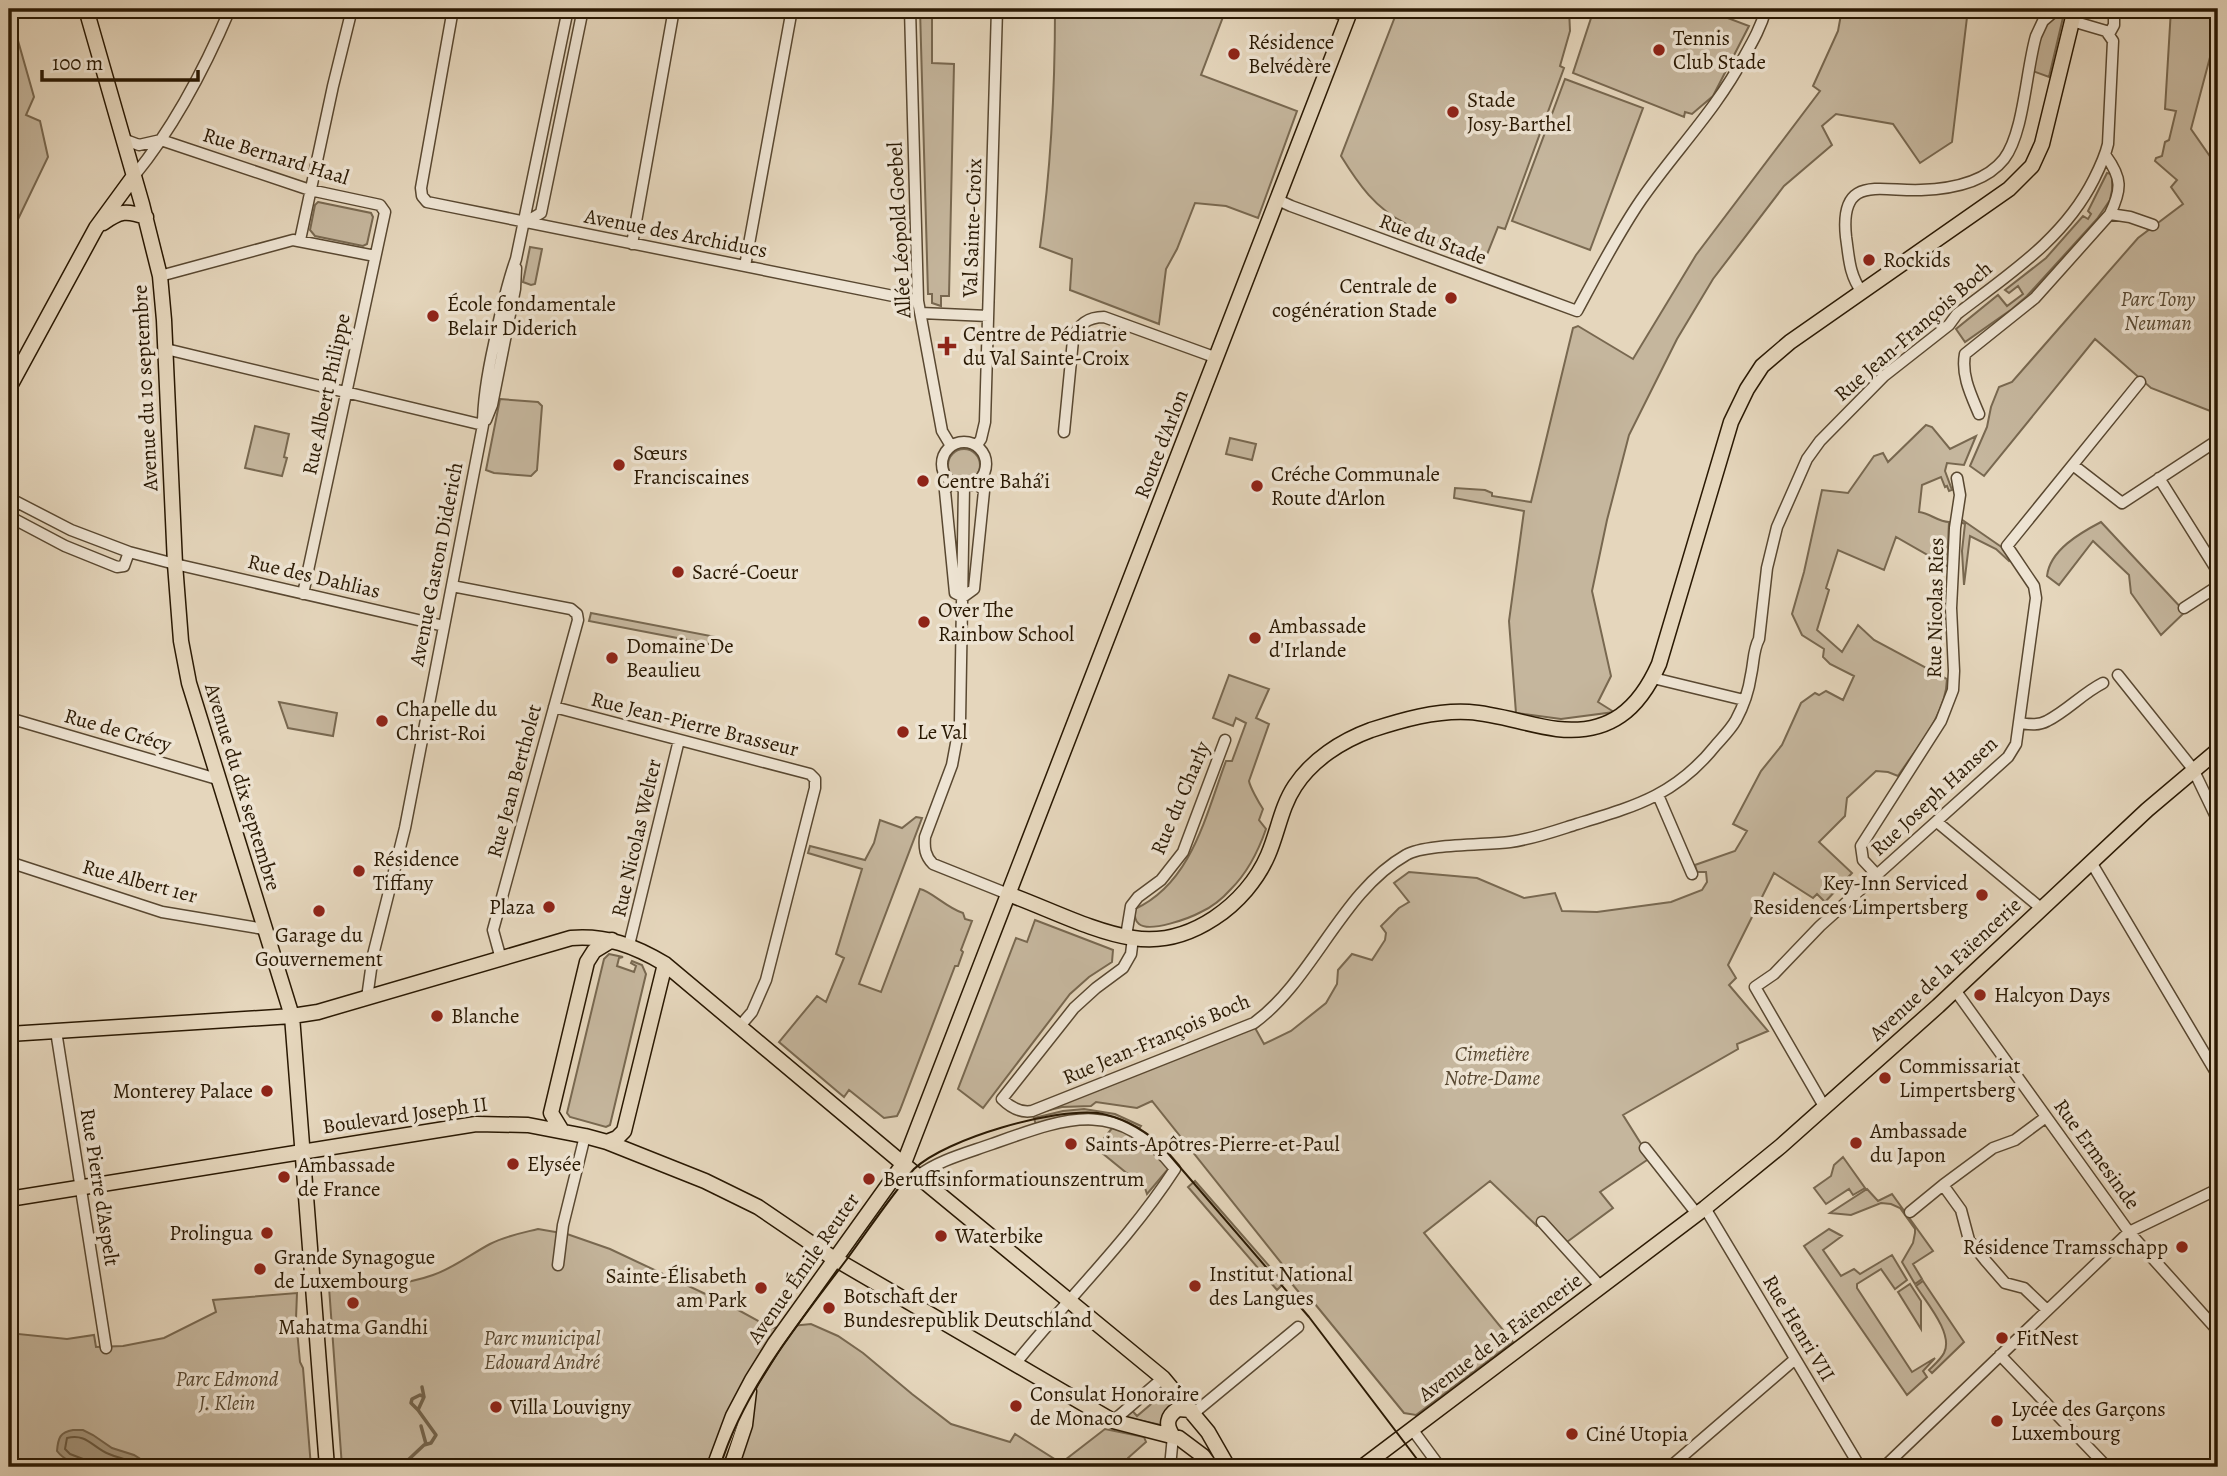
<svg xmlns="http://www.w3.org/2000/svg" width="2227" height="1476" viewBox="0 0 2227 1476" font-family="Alegreya,serif">
  <style>
    .green { fill: #c5b69d; stroke: #786850; stroke-width: 2 }
    .water { fill: #a5967d; stroke: #74644c; stroke-width: 2 }
    .lines { fill: none; stroke-linecap: round; stroke-linejoin: round }
    .shore { stroke: #685840; stroke-width: 2 }
    .stream { stroke: #74644c; stroke-width: 3.5 }
    .minor-casing { stroke: #594831; stroke-width: 13 }
    .major-casing { stroke: #2a1903; stroke-width: 17 }
    .minor { stroke: #eee4d3; stroke-width: 10 }
    .major { stroke: #e5d6bc; stroke-width: 14 }
    .tram { stroke: #2a1903; stroke-width: 2 }
    .poi-dot { fill: #8f2418; stroke: #eee4d3; stroke-width: 2.5 }
    .labels { text-anchor: middle; dominant-baseline: central; stroke-width: 7; stroke-linejoin: round; paint-order: stroke }
    .poi-label { font-size: 21px; fill: #2a1903; stroke: #eee4d3; text-anchor: start }
    .street-label { font-size: 21px; fill: #2a1903; stroke: #eee4d3 }
    .park-label { font-size: 21px; font-style: italic; fill: #584831; stroke: #eee4d3 }
  </style>
  <rect width="100%" height="100%" fill="#e5d6bc"/>
  <filter id="stains"><feTurbulence type="fractalNoise" baseFrequency=".00286" numOctaves="4"/><feColorMatrix values="0 0 0 0 .2 0 0 0 0 .09 0 0 0 0 .02 0 0 0 .5 -.17"/></filter>
  <radialGradient id="worn" r=".72"><stop offset=".6" stop-color="#630" stop-opacity="0"/><stop offset="1" stop-color="#630" stop-opacity=".3"/></radialGradient>
  <!-- green -->
  <path class="green" d="M9,9L34,97L26,115L40,121L48,157L9,238Z
    M920,9H932V63L954,64L949,296H941V306L932,303V294H928Z
    M1055,9H1226L1201,75L1297,111L1258,218L1226,206L1195,203L1177,249L1166,269L1159,324L1070,290L1072,259L1040,247C1051,168 1055,89 1055,9Z
    M1398,9H1569L1570,31L1560,66L1564,68L1505,229L1498,227L1484,262L1404,232L1406,224C1375,208 1359,185 1341,156Z
    M1594,9H1704L1749,26L1713,96L1692,114L1685,112L1684,117L1573,73Z
    M1842,9H1968L1952,142L1920,163L1893,124L1836,114L1822,126L1832,145L1784,186L1713,279L1677,339L1629,435L1607,520L1592,591L1611,676L1598,702L1614,712L1561,719L1516,713L1509,621L1524,511L1454,498L1455,488L1485,490L1492,493V496L1531,502L1573,328L1578,326L1633,359L1696,255L1820,91L1813,86L1838,31Z
    M2065,9L2049,77L2030,70C2037,48 2040,16 2065,9Z
    M2171,9H2218V27L2191,129L2216,165L2218,164V414L2151,388L2095,339L1984,476L1970,466L1987,427L1991,407L1999,387L2012,382L2138,238L2183,204L2171,187L2177,180L2155,161L2156,158L2162,156L2165,142L2169,140L2176,111L2165,109Z
    M1565,79L1643,108L1590,250L1512,221Z
    M2107,173L2112,174V190L2110,200L2097,219L2027,296L2012,309L1965,342L1956,329L1998,295L2007,306L2023,294L2018,286L2009,293L2005,290L2046,258L2083,216L2088,219L2091,214L2088,211Z
    M318,202L371,213L373,217L367,244L363,246L315,236L310,230L315,205Z
    M530,247L542,249L535,284L531,285L523,282Z
    M500,399L538,402L542,406L537,470L531,476L494,473L486,470Z
    M1926,425L1932,427L1950,449L1976,436L1964,465L1947,463L1945,471L1952,490L1949,491L1947,486L1945,487L1941,477L1922,485L1919,512C1930,513 1938,522 1949,522L1947,566L1896,537L1884,570L1838,550L1826,588L1829,590L1817,630L1842,652L1858,625L1874,640L1947,679C1946,715 1917,747 1898,776L1888,772L1876,771L1847,798L1845,816L1819,842L1852,873L1825,902L1817,894L1813,898L1774,873L1728,965L1736,978L1729,985L1768,1031L1737,1044L1738,1049L1623,1115L1650,1158L1600,1192L1613,1208L1567,1242L1546,1219L1537,1226L1490,1181L1424,1233L1513,1342L1416,1415L1404,1413L1315,1304L1311,1307L1292,1284L1295,1281L1294,1279L1152,1101L1137,1108L1096,1102L1091,1106L1062,1107L1033,1114L1254,1026L1264,1044L1291,1031L1326,1003L1337,984L1338,970L1352,954L1372,960L1385,940L1386,933L1381,926L1399,908L1409,902L1394,883L1409,872L1477,878L1524,898L1555,893L1562,911L1597,912L1671,902L1702,890L1707,882L1706,872H1697L1695,865L1735,851L1747,831L1733,824L1761,771L1782,745L1801,703L1815,693L1819,695L1826,691L1843,700L1854,676L1830,664L1823,657L1824,649L1802,635L1792,614L1804,572L1822,490L1848,493L1874,456L1883,453L1888,462Z
    M255,426L289,434L284,457L287,458L282,476L245,468Z
    M1230,438L1256,444L1252,460L1226,454Z
    M948 465a16 16 0 1 1 32 0a16 16 0 1 1-32 0Z
    M1961,519L2013,555L2009,561L1996,549L1970,536L1964,585L1962,551L1965,524L1960,522Z
    M2101,522L2185,612L2161,635L2131,593L2129,575L2093,541L2059,585L2047,576C2050,550 2080,533 2101,522Z
    M591,613L721,638L719,646L589,621Z
    M1229,675L1269,689L1256,718L1269,724L1249,781C1250,787 1259,803 1263,809L1259,820L1266,829C1258,852 1248,872 1231,889C1223,898 1212,907 1201,912C1190,918 1150,933 1139,924C1134,920 1135,915 1135,909C1192,883 1206,814 1226,761H1232L1246,723L1236,718L1233,726L1213,718Z
    M279,702L337,713L333,736L288,728Z
    M916,817L922,818L859,984L881,992L920,889C931,891 947,908 963,913L965,919L972,921L961,950L963,952L958,966H955L900,1110L897,1116L884,1118L849,1090L844,1097L779,1042L817,996L826,1002L844,958L836,954L862,869L808,853L810,846L865,860L874,843L880,820L902,828Z
    M1035,920L1108,948L1113,950L1112,962L1089,977L1070,994L983,1108L958,1089L1016,938L1027,942Z
    M609,954L623,957L619,958L617,966L634,972L636,966L631,963L632,961L642,965L646,974L610,1125L606,1127L570,1117L567,1113L604,959Z
    M1084,1109L1115,1114L1141,1126L1138,1130L1125,1124L1036,1125L1034,1118L1063,1111Z
    M1113,1127C1137,1135 1152,1151 1169,1168L1147,1194L1145,1188L1096,1148Z
    M1843,1157L1865,1188L1853,1195L1849,1189L1826,1204L1814,1188L1831,1176L1834,1165Z
    M1195,1181L1284,1283L1277,1290L1188,1187Z
    M1867,1189L1878,1201L1892,1194L1933,1251L1913,1264L1922,1279L1915,1284L1902,1262L1913,1243L1915,1233V1229L1900,1208L1891,1204L1881,1203L1851,1215L1830,1213Z
    M538,1229L567,1234L610,1249L731,1306L771,1328L811,1324L838,1336L863,1353L912,1394L951,1424L1010,1442L1015,1434L1061,1463L1105,1429L1144,1437L1146,1442L1128,1458L1127,1463L1124,1467H342L329,1287C364,1286 400,1287 433,1275C454,1268 471,1254 490,1244C505,1236 522,1233 538,1229Z
    M1829,1229L1842,1236L1823,1250L1841,1276L1854,1269L1860,1274L1892,1255L1907,1280L1895,1289L1881,1269L1857,1284V1288L1912,1372L1935,1358L1923,1371L1927,1377L1907,1395L1804,1246Z
    M1923,1281L1964,1342L1932,1373L1929,1370C1934,1365 1941,1359 1944,1353C1954,1334 1926,1302 1916,1286Z
    M1910,1284L1921,1301V1329L1898,1292Z
    M297,1293L296,1319L300,1362L303,1368L311,1467H23L9,1442V1333L67,1339L94,1335L96,1347L123,1346L164,1338L216,1312L213,1300Z
    M1155,1385L1173,1404L1162,1416L1161,1425L1120,1416L1129,1407L1137,1416L1157,1399L1150,1389Z"/>
  <!-- water -->
  <path class="water" d="M73,1430H83L93,1435L112,1448L134,1455L153,1467C126,1467 75,1475 57,1451C58,1438 60,1432 73,1430Z"/>
  <g class="lines">
    <!-- shore -->
    <path class="shore" d="M86,1467L83,1459L70,1454L65,1449L67,1438C87,1433 93,1448 109,1454C121,1459 129,1459 141,1467"/>
    <!-- stream -->
    <path class="stream" d="M418,1410L411,1403L412,1399L420,1395L424,1397
      M421,1426L426,1444
      M407,1461L424,1445L431,1443L436,1435L418,1410L424,1397L422,1387"/>
    <defs>
      <path id="minor" d="M453,9L421,188L422,196L427,202L918,301
        M910,9L918,301L942,431L951,446
        M1326,9L1348,17
        M2109,34L2114,25V9
        M123,139L139,145L161,140
        M161,140L310,190L380,205L385,212L303,594
        M134,176C175,126 205,68 230,9
        M1278,200L1291,206L1577,311C1597,274 1617,235 1641,200C1675,151 1716,110 1744,57C1753,41 1761,27 1766,9
        M2110,214L2130,217L2153,225
        M524,223L541,213L583,9
        M300,240L333,86L352,9
        M632,244L674,9
        M745,266L792,9
        M160,276L293,240L375,256
        M1862,292C1849,275 1849,257 1846,237C1839,173 1881,192 1921,190C1950,189 1985,183 2004,159C2024,133 2026,70 2036,36L2043,21L2057,9
        M921,313L988,316
        M166,349L483,425
        M1979,414C1971,395 1961,375 1965,354L2035,298L2110,214C2122,189 2122,178 2106,156
        M486,420L492,405L515,289L516,268
        M1064,432L1073,340C1077,324 1089,317 1104,317L1217,358
        M942 464a22 22 0 1 1 44 0a22 22 0 1 1-44 0Z
        M977,445L981,439L985,422L997,9
        M2073,465L2122,503L2218,440
        M2159,478L2218,572
        M951,481L945,491L955,593L963,597L974,589L984,491L976,482
        M964,486L960,722L952,765L925,837C924,848 925,856 933,864L1008,894
        M9,498L71,530L129,552L175,564L444,626
        M15,502L10,514L14,519L65,546L117,567L124,566L129,552
        M452,586L571,609L577,614L578,620L493,930L501,959
        M2184,608L2218,586
        M2118,675L2193,769L2218,821
        M1653,678L1744,700
        M554,707L810,774L815,779V788L766,980L752,1012L740,1026
        M9,718L217,779
        M2019,723C2028,724 2038,726 2047,721C2067,711 2083,693 2103,683
        M1658,795L1692,874
        M1937,822L2042,909
        M9,862L162,912L264,929
        M2091,862L2218,1076
        M1877,875L1863,860L1861,846L1941,721L1953,690L1954,671L1951,608L1955,528L1960,495L1957,478
        M1126,936L1131,906L1138,897L1161,880L1183,852L1225,740
        M1133,938L1131,954L1123,968L1096,988L1074,1008L1002,1099C1011,1108 1020,1113 1032,1111L1254,1023C1314,979 1341,892 1406,855C1424,844 1485,845 1510,842C1533,839 1555,831 1577,824C1636,806 1676,795 1716,745C1723,737 1731,729 1736,720C1743,707 1749,689 1751,675C1754,662 1753,650 1759,639L1767,568L1777,527L1807,459L1820,441L1884,376L1949,325L1957,314C2009,274 2064,239 2094,179C2100,167 2105,157 2108,144L2113,41L2106,31L2072,21
        M629,945L679,740
        M1955,990L2129,1232L2218,1331
        M367,998L373,955L405,828L483,425C483,397 488,371 494,344C500,315 506,287 516,259L568,9
        M56,1031L106,1348
        M1825,1108L1755,987L1774,974L1820,926L2008,757L2016,744L2036,598L2034,586L2007,546L2140,382
        M1645,1148L1697,1214
        M918,1176C939,1160 967,1153 992,1144C1068,1117 1117,1097 1175,1169C1129,1240 1068,1298 1015,1364
        M1943,1185L1993,1148L2015,1140L2046,1117
        M1705,1208L1860,1467
        M1910,1212L1943,1185L1961,1210L1969,1240L1985,1260L2005,1283L2024,1288L2047,1310
        M1542,1222L1601,1287
        M558,1265L563,1225L585,1136
        M2000,1355L2107,1467
        M1194,1413L1298,1327
        M1113,1421L1163,1378
        M1412,1429L1440,1467
        M1170,1467L1173,1436
        M1670,1467L1794,1360
        M1884,1467L2129,1232L2218,1189"/>
      <path id="major" d="M86,9L142,204L160,276L164,320L175,564L181,641L189,683L292,1016L327,1467
        M103,223C120,211 126,210 146,217
        M9,388L96,228L134,176
        M1008,894C1047,908 1093,932 1133,938C1190,947 1247,904 1268,855C1278,832 1281,807 1295,786C1312,760 1341,741 1371,730C1402,720 1436,710 1469,712C1499,714 1527,725 1557,729C1610,735 1639,709 1659,664L1731,422L1747,389L1762,366L1790,342L2009,189L2032,166L2042,144L2075,9
        M9,1034L292,1016L318,1012L571,938C606,935 635,946 665,964L932,1188L1163,1378L1208,1432L1228,1467
        M562,1131L551,1113L587,962L594,951L612,940
        M607,1142L617,1138L624,1131L665,964
        M9,1199L476,1124L528,1125L585,1136L607,1142L705,1181L758,1207L830,1256L1113,1421L1179,1438L1203,1456L1211,1467
        M1173,1436C1165,1425 1167,1416 1178,1409L1191,1410
        M714,1467L733,1416L752,1380L775,1343L904,1163L1351,9
        M731,1467L745,1425L749,1391
        M1362,1467L1705,1208L1781,1146L1938,1006L2147,810L2218,750"/>
    </defs>
    <!-- minor casing -->
    <use href="#minor" class="minor-casing"/>
    <!-- major casing -->
    <use href="#major" class="major-casing"/>
    <!-- minor -->
    <use href="#minor" class="minor"/>
    <!-- major -->
    <use href="#major" class="major"/>
    <!-- tram -->
    <path class="tram" d="M720,1467C744,1389 799,1323 847,1259C869,1229 890,1197 914,1169C947,1138 1054,1108 1098,1113C1122,1117 1142,1129 1160,1144L1309,1317L1423,1467"/>
  </g>
  <!-- markers -->
  <g class="poi-dot">
    <circle cx="1659" cy="50" r="7"/>
    <circle cx="1234" cy="54" r="7"/>
    <circle cx="1453" cy="112" r="7"/>
    <circle cx="1869" cy="260" r="7"/>
    <circle cx="1451" cy="298" r="7"/>
    <circle cx="433" cy="316" r="7"/>
    <path d="M943.5 335.5h7v7h7v7h-7v7h-7v-7h-7v-7h7z"/>
    <circle cx="619" cy="465" r="7"/>
    <circle cx="923" cy="481" r="7"/>
    <circle cx="1257" cy="486" r="7"/>
    <circle cx="678" cy="572" r="7"/>
    <circle cx="924" cy="622" r="7"/>
    <circle cx="1255" cy="638" r="7"/>
    <circle cx="612" cy="658" r="7"/>
    <circle cx="382" cy="721" r="7"/>
    <circle cx="903" cy="732" r="7"/>
    <circle cx="359" cy="871" r="7"/>
    <circle cx="1982" cy="895" r="7"/>
    <circle cx="549" cy="907" r="7"/>
    <circle cx="319" cy="911" r="7"/>
    <circle cx="1980" cy="995" r="7"/>
    <circle cx="437" cy="1016" r="7"/>
    <circle cx="1885" cy="1078" r="7"/>
    <circle cx="267" cy="1091" r="7"/>
    <circle cx="1856" cy="1143" r="7"/>
    <circle cx="1071" cy="1144" r="7"/>
    <circle cx="513" cy="1164" r="7"/>
    <circle cx="284" cy="1177" r="7"/>
    <circle cx="869" cy="1179" r="7"/>
    <circle cx="267" cy="1233" r="7"/>
    <circle cx="941" cy="1236" r="7"/>
    <circle cx="2182" cy="1247" r="7"/>
    <circle cx="260" cy="1269" r="7"/>
    <circle cx="1195" cy="1286" r="7"/>
    <circle cx="761" cy="1288" r="7"/>
    <circle cx="353" cy="1303" r="7"/>
    <circle cx="829" cy="1308" r="7"/>
    <circle cx="2002" cy="1338" r="7"/>
    <circle cx="1016" cy="1406" r="7"/>
    <circle cx="496" cy="1407" r="7"/>
    <circle cx="1997" cy="1421" r="7"/>
    <circle cx="1572" cy="1434" r="7"/>
  </g>
  <g class="labels">
    <!-- poi labels -->
    <g class="poi-label">
      <text x="1673" y="38">Tennis<tspan x="1673" dy="24">Club Stade</tspan></text>
      <text x="1248" y="42">Résidence<tspan x="1248" dy="24">Belvédère</tspan></text>
      <text x="1467" y="100">Stade<tspan x="1467" dy="24">Josy-Barthel</tspan></text>
      <text x="1883" y="260">Rockids</text>
      <text x="1437" y="286" text-anchor="end">Centrale de<tspan x="1437" dy="24">cogénération Stade</tspan></text>
      <text x="447" y="304">École fondamentale<tspan x="447" dy="24">Belair Diderich</tspan></text>
      <text x="963" y="334">Centre de Pédiatrie<tspan x="963" dy="24">du Val Sainte-Croix</tspan></text>
      <text x="633" y="453">Sœurs<tspan x="633" dy="24">Franciscaines</tspan></text>
      <text x="1271" y="474">Créche Communale<tspan x="1271" dy="24">Route d'Arlon</tspan></text>
      <text x="937" y="481">Centre Bahá’i</text>
      <text x="692" y="572">Sacré-Coeur</text>
      <text x="938" y="610">Over The<tspan x="938" dy="24">Rainbow School</tspan></text>
      <text x="1269" y="626">Ambassade<tspan x="1269" dy="24">d'Irlande</tspan></text>
      <text x="626" y="646">Domaine De<tspan x="626" dy="24">Beaulieu</tspan></text>
      <text x="396" y="709">Chapelle du<tspan x="396" dy="24">Christ-Roi</tspan></text>
      <text x="917" y="732">Le Val</text>
      <text x="373" y="859">Résidence<tspan x="373" dy="24">Tiffany</tspan></text>
      <text x="1968" y="883" text-anchor="end">Key-Inn Serviced<tspan x="1968" dy="24">Residences Limpertsberg</tspan></text>
      <text x="535" y="907" text-anchor="end">Plaza</text>
      <text x="319" y="935" text-anchor="middle">Garage du<tspan x="319" dy="24">Gouvernement</tspan></text>
      <text x="1994" y="995">Halcyon Days</text>
      <text x="451" y="1016">Blanche</text>
      <text x="1899" y="1066">Commissariat<tspan x="1899" dy="24">Limpertsberg</tspan></text>
      <text x="253" y="1091" text-anchor="end">Monterey Palace</text>
      <text x="1870" y="1131">Ambassade<tspan x="1870" dy="24">du Japon</tspan></text>
      <text x="1085" y="1144">Saints-Apôtres-Pierre-et-Paul</text>
      <text x="527" y="1164">Elysée</text>
      <text x="298" y="1165">Ambassade<tspan x="298" dy="24">de France</tspan></text>
      <text x="883" y="1179">Beruffsinformatiounszentrum</text>
      <text x="253" y="1233" text-anchor="end">Prolingua</text>
      <text x="955" y="1236">Waterbike</text>
      <text x="2168" y="1247" text-anchor="end">Résidence Tramsschapp</text>
      <text x="274" y="1257">Grande Synagogue<tspan x="274" dy="24">de Luxembourg</tspan></text>
      <text x="1209" y="1274">Institut National<tspan x="1209" dy="24">des Langues</tspan></text>
      <text x="747" y="1276" text-anchor="end">Sainte-Élisabeth<tspan x="747" dy="24">am Park</tspan></text>
      <text x="843" y="1296">Botschaft der<tspan x="843" dy="24">Bundesrepublik Deutschland</tspan></text>
      <text x="353" y="1327" text-anchor="middle">Mahatma Gandhi</text>
      <text x="2016" y="1338">FitNest</text>
      <text x="1030" y="1394">Consulat Honoraire<tspan x="1030" dy="24">de Monaco</tspan></text>
      <text x="510" y="1407">Villa Louvigny</text>
      <text x="2011" y="1409">Lycée des Garçons<tspan x="2011" dy="24">Luxembourg</tspan></text>
      <text x="1586" y="1434">Ciné Utopia</text>
    </g>
    <!-- street labels -->
    <g class="street-label">
      <text transform="translate(276 156) rotate(17)">Rue Bernard Haal</text>
      <text transform="translate(972 228) rotate(-88)">Val Sainte-Croix</text>
      <text transform="translate(899 230) rotate(-93)">Allée Léopold Goebel</text>
      <text transform="translate(676 233) rotate(11)">Avenue des Archiducs</text>
      <text transform="translate(1433 239) rotate(20)">Rue du Stade</text>
      <text transform="translate(1913 331) rotate(-41)">Rue Jean-François Boch</text>
      <text transform="translate(145 388) rotate(-93)">Avenue du 10 septembre</text>
      <text transform="translate(326 394) rotate(-78)">Rue Albert Philippe</text>
      <text transform="translate(1161 444) rotate(-69)">Route d'Arlon</text>
      <text transform="translate(436 564) rotate(-79)">Avenue Gaston Diderich</text>
      <text transform="translate(314 576) rotate(13)">Rue des Dahlias</text>
      <text transform="translate(1935 608) rotate(-89)">Rue Nicolas Ries</text>
      <text transform="translate(695 724) rotate(14)">Rue Jean-Pierre Brasseur</text>
      <text transform="translate(118 730) rotate(16)">Rue de Crécy</text>
      <text transform="translate(514 781) rotate(-75)">Rue Jean Bertholet</text>
      <text transform="translate(243 787) rotate(73)">Avenue du dix septembre</text>
      <text transform="translate(1934 796) rotate(-43)">Rue Joseph Hansen</text>
      <text transform="translate(1180 798) rotate(-67)">Rue du Charly</text>
      <text transform="translate(636 838) rotate(-77)">Rue Nicolas Welter</text>
      <text transform="translate(140 881) rotate(15)">Rue Albert 1er</text>
      <text transform="translate(1945 969) rotate(-43)">Avenue de la Faïencerie</text>
      <text transform="translate(1156 1039) rotate(-23)">Rue Jean-François Boch</text>
      <text transform="translate(405 1115) rotate(-8)">Boulevard Joseph II</text>
      <text transform="translate(2097 1154) rotate(54)">Rue Ermesinde</text>
      <text transform="translate(100 1187) rotate(81)">Rue Pierre d'Aspelt</text>
      <text transform="translate(803 1268) rotate(-55)">Avenue Émile Reuter</text>
      <text transform="translate(1799 1328) rotate(59)">Rue Henri VII</text>
      <text transform="translate(1500 1337) rotate(-37)">Avenue de la Faïencerie</text>
    </g>
    <!-- park labels -->
    <g class="park-label">
      <text x="2158" y="299">Parc Tony<tspan x="2158" dy="24">Neuman</tspan></text>
      <text x="1492" y="1054">Cimetière<tspan x="1492" dy="24">Notre-Dame</tspan></text>
      <text x="542" y="1338">Parc municipal<tspan x="542" dy="24">Edouard André</tspan></text>
      <text x="227" y="1379">Parc Edmond<tspan x="227" dy="24">J. Klein</tspan></text>
    </g>
  </g>
  <!-- margin -->
  <rect width="2227" height="1476" fill="none" stroke="#e5d6bc" stroke-width="35"/>
  <rect x="10" y="10" width="2206" height="1455" fill="none" stroke="#2a1903" stroke-width="3.5"/>
  <rect x="18" y="18" width="2192" height="1441" fill="none" stroke="#2a1903" stroke-width="2"/>
  <!-- scale -->
  <path d="M42 70v10h156v-10" fill="none" stroke="#2a1903" stroke-width="3.5"/>
  <text x="52" y="70" font-size="21" fill="#2a1903" stroke="#eee4d3" stroke-width="5" paint-order="stroke">100 m</text>
  <rect width="100%" height="100%" filter="url(#stains)"/>
  <rect width="100%" height="100%" fill="url(#worn)"/>
</svg>
